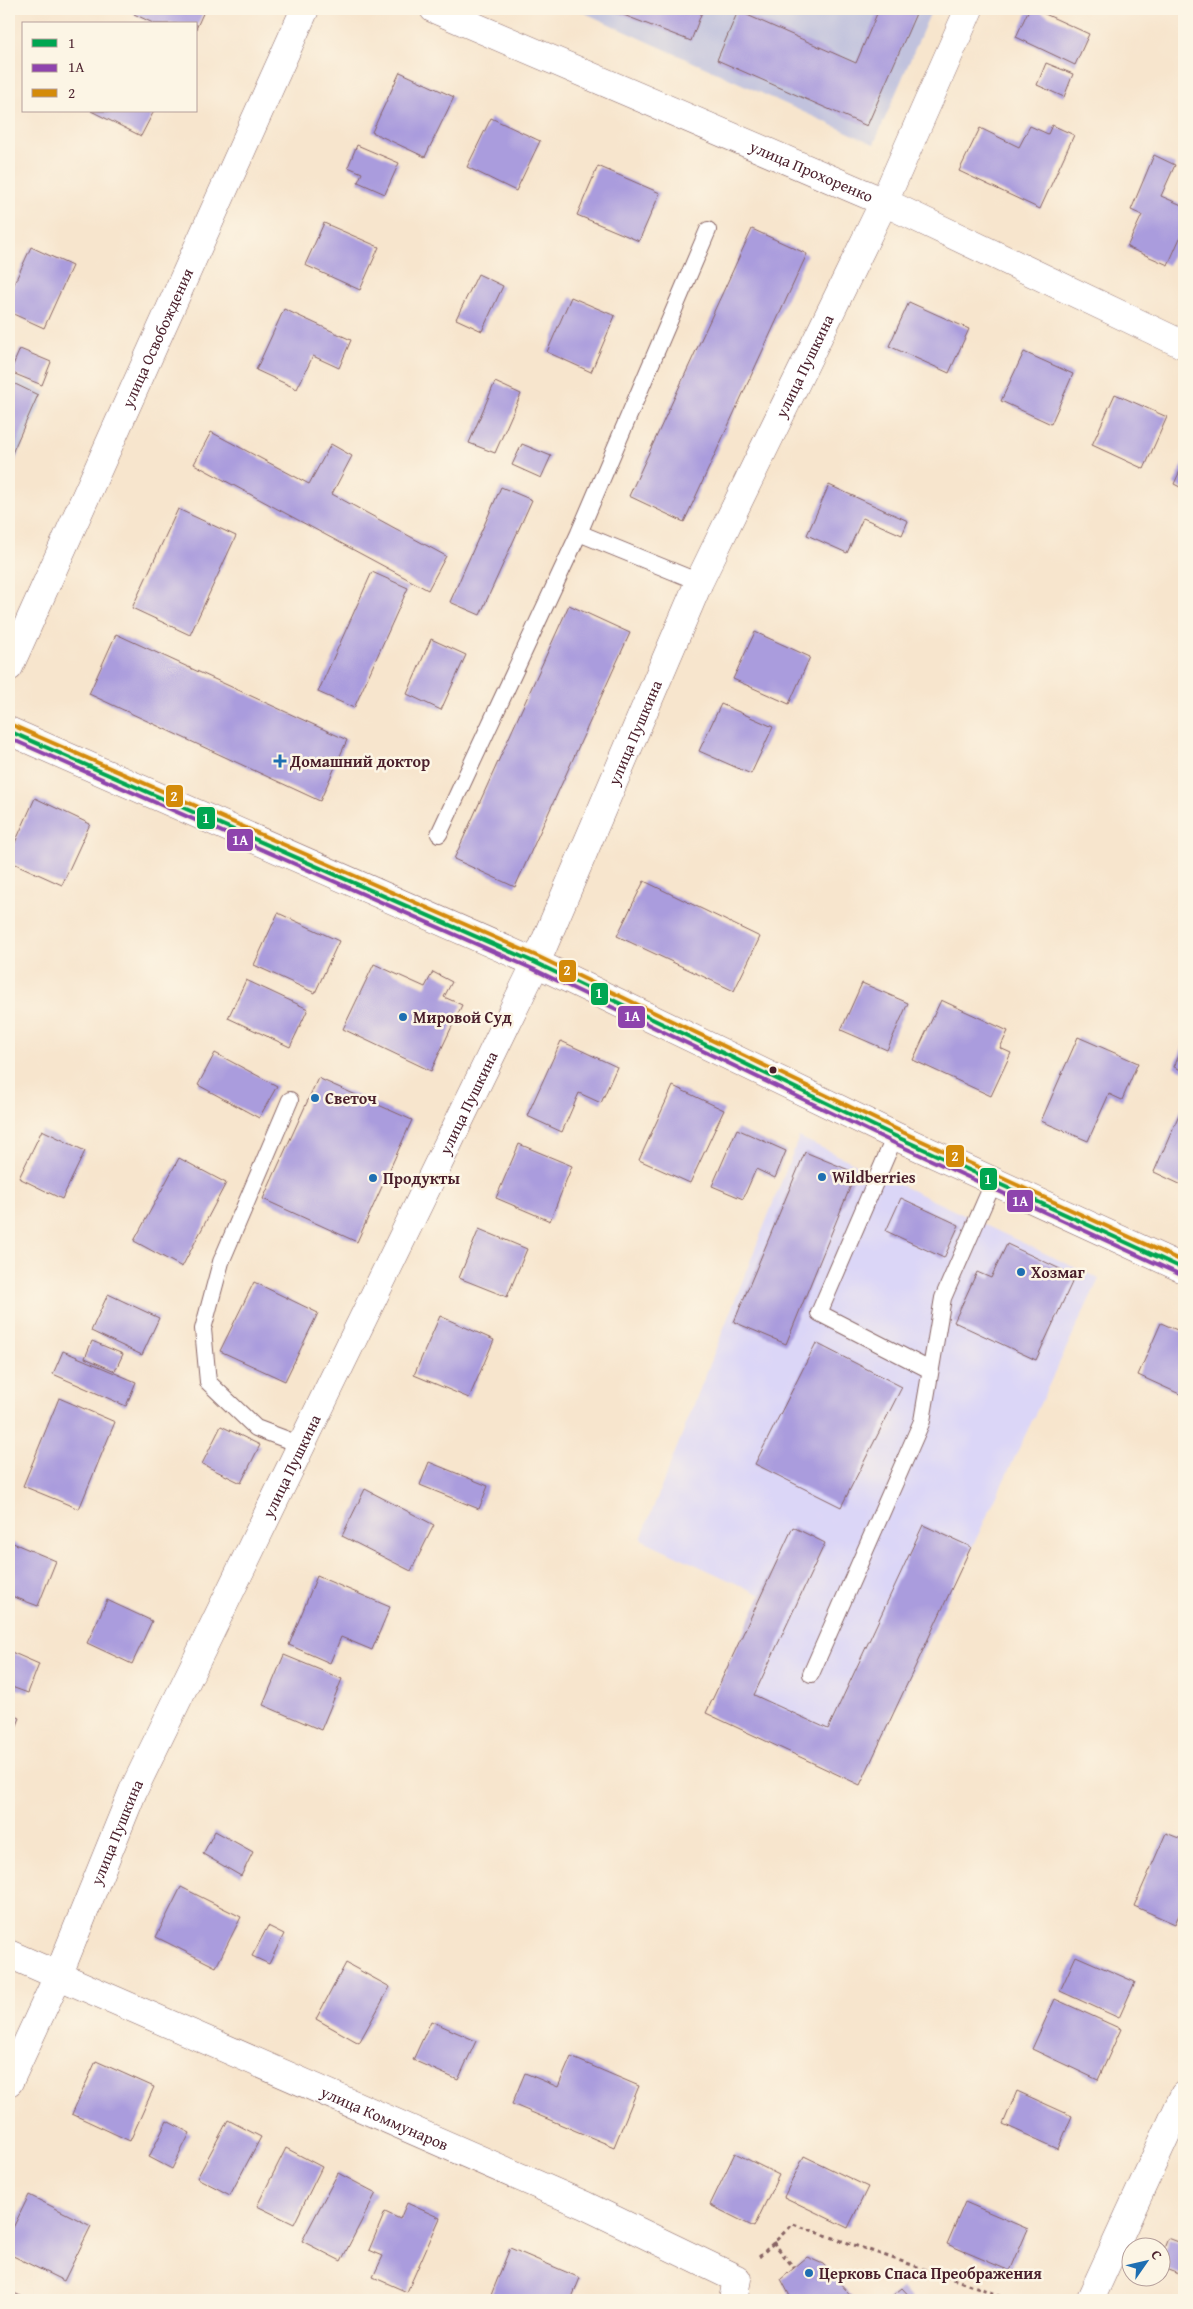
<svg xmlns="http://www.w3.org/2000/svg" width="1193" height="2309" viewBox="0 0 1193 2309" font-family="'Gentium Book Plus',serif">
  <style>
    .built { fill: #dbd6f7 }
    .industrial { fill: #c1c2dd }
    .building { fill: #aa9cdd }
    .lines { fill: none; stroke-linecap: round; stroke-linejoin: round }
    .lane-casing { stroke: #876464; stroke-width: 18 }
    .street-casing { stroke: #876464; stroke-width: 29 }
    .secondary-casing { stroke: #876464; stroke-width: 29 }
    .path { stroke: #876464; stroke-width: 3; stroke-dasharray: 4 4; stroke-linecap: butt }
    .lane { stroke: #fff; stroke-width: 16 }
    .street { stroke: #fff; stroke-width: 28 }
    .secondary { stroke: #fff; stroke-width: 28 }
    .bus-1-casing { stroke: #fcf5e5; stroke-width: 8 }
    .bus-2-casing { stroke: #fcf5e5; stroke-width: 8 }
    .bus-3-casing { stroke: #fcf5e5; stroke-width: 8 }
    .bus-1 { stroke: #00a651; stroke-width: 4 }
    .bus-2 { stroke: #8e44ad; stroke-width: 4 }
    .bus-3 { stroke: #d48b09; stroke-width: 4 }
    .poi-dot { fill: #1f6fb2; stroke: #fcf5e5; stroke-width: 2 }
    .bus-dot { fill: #4a1f2b; stroke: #fcf5e5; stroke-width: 2 }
    .labels { text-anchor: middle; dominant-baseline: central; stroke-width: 5; stroke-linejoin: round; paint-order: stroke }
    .street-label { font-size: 16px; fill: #4a1f2b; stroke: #fcf5e5 }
    .poi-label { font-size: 16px; font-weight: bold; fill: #4a1f2b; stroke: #fcf5e5; text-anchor: start }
    .line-badge { stroke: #fcf5e5; stroke-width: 2 }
    .badge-label { font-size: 14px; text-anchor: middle; font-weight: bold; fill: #fff }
  </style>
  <rect width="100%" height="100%" fill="#fcf5e5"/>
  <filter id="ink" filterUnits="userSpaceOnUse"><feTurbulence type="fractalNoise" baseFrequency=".02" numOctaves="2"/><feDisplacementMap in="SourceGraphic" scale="10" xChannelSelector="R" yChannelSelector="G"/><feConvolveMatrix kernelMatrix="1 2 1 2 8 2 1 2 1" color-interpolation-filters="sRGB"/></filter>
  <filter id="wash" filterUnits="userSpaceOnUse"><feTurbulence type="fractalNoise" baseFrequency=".0096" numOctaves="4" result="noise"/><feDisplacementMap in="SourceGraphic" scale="20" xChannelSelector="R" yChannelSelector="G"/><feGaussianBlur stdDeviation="1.12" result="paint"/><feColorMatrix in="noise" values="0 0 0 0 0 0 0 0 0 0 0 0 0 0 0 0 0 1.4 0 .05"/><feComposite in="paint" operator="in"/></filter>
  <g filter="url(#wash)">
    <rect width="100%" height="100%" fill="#f7e5cd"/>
    <!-- built -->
    <path class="built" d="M799,1137L1099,1279L860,1785L706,1713L761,1595L641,1539Z"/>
    <!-- industrial -->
    <path class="industrial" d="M576,9H932L874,144Z
      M9,374L46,392L9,476Z"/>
    <g id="blocks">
      <!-- building -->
      <path class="building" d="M136,9H205L196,29V24H155L134,14Z
        M608,9H703L691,41Z
        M879,9H918L867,126L717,60L738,11L856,63Z
        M1029,9H1034L1089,34L1075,65L1016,37Z
        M1046,63L1073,74L1064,97L1037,85Z
        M400,72L454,97L425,157L372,132Z
        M91,111H154L141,136Z
        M491,118L540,141L516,191L467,167Z
        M1052,125L1074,135L1040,209L959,171L980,128L1019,147L1030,126L1048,134Z
        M357,145L399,163L385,194L358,182L362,173L348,167Z
        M1154,155L1175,165L1161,196L1184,206V229L1168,265L1127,247L1142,215L1131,210Z
        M598,166L660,193L639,241L577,215Z
        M324,223L379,247L360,290L305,265Z
        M752,229L807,254L684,522L629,496Z
        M31,247L72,266L44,328L9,312V295Z
        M478,274L503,286L482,331L456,319Z
        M571,297L615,316L591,372L547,352Z
        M909,302L969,329L949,373L889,346Z
        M284,309L351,340L339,368L313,356L297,389L256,370Z
        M20,349L51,362L42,385L10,372Z
        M1024,352L1073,374L1051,424L1001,401Z
        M9,381L38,395L9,460Z
        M495,382L521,394L495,453L469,443Z
        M1115,394L1167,417L1144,469L1092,445Z
        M211,432L309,484L331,444L352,456L332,494L446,556L428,590L194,464Z
        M522,444L551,456L541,478L512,465Z
        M1184,462V489L1174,484Z
        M829,485L908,521L902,535L863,518L847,553L807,535Z
        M501,487L532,500L480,615L450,602Z
        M178,509L236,536L190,635L132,608Z
        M372,572L408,588L354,708L318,692Z
        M569,605L630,633L515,887L454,859Z
        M755,632L810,657L789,704L733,679Z
        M116,634L347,740L320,801L89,694Z
        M431,639L466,655L441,710L407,694Z
        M721,704L773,727L751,774L699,751Z
        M35,798L90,824L62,885L9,861V856Z
        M644,881L760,937L734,991L617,936Z
        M278,913L339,941L315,993L254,965Z
        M374,964L425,987L433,972L452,982L444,997L462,1005L431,1071L343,1029Z
        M246,980L308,1009L290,1047L228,1018Z
        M862,983L908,1003L887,1050L841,1030Z
        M941,1000L1008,1031L1000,1048L1011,1053L991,1096L913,1060Z
        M1078,1037L1138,1063L1122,1100L1109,1094L1088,1141L1041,1121Z
        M561,1041L617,1067L601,1103L579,1093L562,1132L527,1116Z
        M1184,1044V1071L1174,1067Z
        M215,1053L277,1086L259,1118L198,1085Z
        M318,1078L412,1120L357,1242L263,1199Z
        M673,1086L724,1110L690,1183L639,1160Z
        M1184,1103V1186L1154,1172Z
        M737,1129L786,1151L775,1178L756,1169L743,1199L712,1186Z
        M42,1130L85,1151L62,1199L19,1178Z
        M519,1144L572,1166L550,1221L496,1198Z
        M805,1152L856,1173L786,1344L734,1322Z
        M179,1158L226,1183L182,1267L134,1241Z
        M901,1198L959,1225L944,1258L886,1231Z
        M479,1229L527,1249L507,1297L459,1278Z
        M1007,1244L1075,1276L1036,1360L954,1322L977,1272L991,1278Z
        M254,1282L318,1313L285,1381L220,1351Z
        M108,1294L159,1318L142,1355L91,1331Z
        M440,1316L494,1340L469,1398L414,1375Z
        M1161,1323L1184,1333V1396L1138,1375Z
        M92,1341L123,1354L115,1371L85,1358Z
        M816,1343L902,1387L841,1507L755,1464Z
        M63,1351L136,1382L126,1406L53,1374Z
        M59,1398L115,1422L79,1509L23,1486Z
        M221,1426L260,1445L241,1483L202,1464Z
        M429,1462L488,1486L479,1509L420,1485Z
        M365,1489L434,1525L411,1571L342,1536Z
        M923,1525L971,1547L860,1785L706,1713L793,1527L825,1543L754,1695L828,1729Z
        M13,1543L56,1561L38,1606L9,1595V1554Z
        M317,1576L390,1607L372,1650L341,1637L330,1663L289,1645Z
        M107,1600L152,1621L132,1664L87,1643Z
        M9,1651L39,1664L28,1693L9,1686Z
        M284,1655L342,1679L321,1730L263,1705Z
        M9,1713L20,1718L9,1745Z
        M215,1831L253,1852L241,1876L203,1854Z
        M1166,1833L1184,1840V1903L1175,1924L1134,1906Z
        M181,1887L241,1917L216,1967L156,1937Z
        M268,1926L284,1934L269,1964L252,1956Z
        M1076,1956L1135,1982L1119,2018L1060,1991Z
        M346,1963L390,1987L359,2043L316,2019Z
        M1055,1999L1121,2029L1098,2080L1032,2049Z
        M431,2021L476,2041L458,2080L413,2060Z
        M571,2057L639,2086L614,2147L512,2104L525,2073L558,2087Z
        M96,2061L154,2087L130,2141L72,2114Z
        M1017,2091L1072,2116L1058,2149L1003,2124Z
        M228,2120L261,2137L230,2195L197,2178Z
        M167,2121L190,2133L172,2169L149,2157Z
        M286,2148L322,2167L294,2224L257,2206Z
        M735,2153L779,2175L754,2227L710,2205Z
        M804,2156L868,2187L848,2228L784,2197Z
        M338,2173L376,2193L341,2261L302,2241Z
        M29,2195L91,2226L64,2281L9,2254V2236Z
        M965,2202L1028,2229L1010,2271L947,2244Z
        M407,2203L440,2218L407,2292L373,2277L383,2256L369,2250L385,2212L400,2219Z
        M1168,2238L1184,2244V2276L1160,2267V2259Z
        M510,2248L580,2278L571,2300H489Z
        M807,2257L823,2264L855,2300H792L781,2279Z
        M902,2288L913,2300H887Z
        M9,2291L30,2300H9Z"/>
    </g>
  </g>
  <g filter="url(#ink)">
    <use href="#blocks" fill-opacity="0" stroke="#876464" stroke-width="1"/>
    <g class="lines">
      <defs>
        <path id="lane" d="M699,582L579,533L708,230
          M439,834L579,533
          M290,1100L221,1262L203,1329L208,1382L256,1428L301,1445
          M895,1136L819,1313L930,1370
          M811,1674L922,1421L943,1298L994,1181"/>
        <g id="street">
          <path id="s1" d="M434,9L884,202L1184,345"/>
          <path id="s2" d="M9,667L305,9"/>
          <path id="s3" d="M9,1954L584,2205L737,2279L733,2300"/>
          <path id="s4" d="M9,2082L58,1976L133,1791L536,963L699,582L884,202L969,9"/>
          <path d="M1090,2300L1184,2095"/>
        </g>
        <path id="secondary" d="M9,731L536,963L895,1136L1184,1269"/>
      </defs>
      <!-- lane casing -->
      <use href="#lane" class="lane-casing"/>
      <!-- street casing -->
      <use href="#street" class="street-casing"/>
      <!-- secondary casing -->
      <use href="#secondary" class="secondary-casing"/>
      <!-- path -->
      <path class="path" d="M773,2242L794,2268
        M759,2257L793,2224L1014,2300"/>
      <!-- lane -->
      <use href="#lane" class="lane"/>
      <!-- street -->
      <use href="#street" class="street"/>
      <!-- secondary -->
      <use href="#secondary" class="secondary"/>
      <defs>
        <path id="bus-1" d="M9,731L536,963L895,1136L1184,1269"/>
        <path id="bus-2" d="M9,738L533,969L892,1142L1181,1275"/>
        <path id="bus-3" d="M12,725L539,957L898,1130L1184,1262"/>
      </defs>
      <!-- bus-1 casing -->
      <use href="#bus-1" class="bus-1-casing"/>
      <!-- bus-2 casing -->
      <use href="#bus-2" class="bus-2-casing"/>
      <!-- bus-3 casing -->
      <use href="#bus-3" class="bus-3-casing"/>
      <!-- bus-1 -->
      <use href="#bus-1" class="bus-1"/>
      <!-- bus-2 -->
      <use href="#bus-2" class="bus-2"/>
      <!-- bus-3 -->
      <use href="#bus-3" class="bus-3"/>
    </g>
  </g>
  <!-- markers -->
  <g class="poi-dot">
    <path d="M277.5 753.5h5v5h5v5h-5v5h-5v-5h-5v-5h5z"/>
    <circle cx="403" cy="1017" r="5"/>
    <circle cx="315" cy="1098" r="5"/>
    <circle cx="822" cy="1177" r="5"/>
    <circle cx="373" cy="1178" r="5"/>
    <circle cx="1021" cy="1272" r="5"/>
    <circle cx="809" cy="2273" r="5"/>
  </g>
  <circle class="bus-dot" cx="773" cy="1070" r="4.5"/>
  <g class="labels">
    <!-- street labels -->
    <g class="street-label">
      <text stroke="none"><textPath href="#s1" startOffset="411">улица Прохоренко</textPath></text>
      <text stroke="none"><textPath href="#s2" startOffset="361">улица Освобождения</textPath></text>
      <text stroke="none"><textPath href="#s4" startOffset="1892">улица Пушкина</textPath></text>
      <text stroke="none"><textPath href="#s4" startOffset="1488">улица Пушкина</textPath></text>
      <text stroke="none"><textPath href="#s4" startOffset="1082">улица Пушкина</textPath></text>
      <text stroke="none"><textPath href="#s4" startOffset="678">улица Пушкина</textPath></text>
      <text stroke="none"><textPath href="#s4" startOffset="272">улица Пушкина</textPath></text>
      <text stroke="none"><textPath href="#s3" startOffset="410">улица Коммунаров</textPath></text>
    </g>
    <!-- poi labels -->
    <g class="poi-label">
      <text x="290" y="761">Домашний доктор</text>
      <text x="413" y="1017">Мировой Суд</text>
      <text x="325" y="1098">Светоч</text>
      <text x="832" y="1177">Wildberries</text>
      <text x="383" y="1178">Продукты</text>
      <text x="1031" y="1272">Хозмаг</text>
      <text x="819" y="2273">Церковь Спаса Преображения</text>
    </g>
  </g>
  <g class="line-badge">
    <rect x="165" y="784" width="19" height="24" rx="5" fill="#d48b09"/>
    <rect x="196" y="806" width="20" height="24" rx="5" fill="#00a651"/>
    <rect x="226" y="828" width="28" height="24" rx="5" fill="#8e44ad"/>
    <rect x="558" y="959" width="19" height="24" rx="5" fill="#d48b09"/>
    <rect x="590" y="982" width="19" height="24" rx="5" fill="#00a651"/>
    <rect x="617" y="1005" width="29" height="24" rx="5" fill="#8e44ad"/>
    <rect x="945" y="1144" width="20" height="24" rx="5" fill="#d48b09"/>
    <rect x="979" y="1167" width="19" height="24" rx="5" fill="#00a651"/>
    <rect x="1006" y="1189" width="28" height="24" rx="5" fill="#8e44ad"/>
  </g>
  <g class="badge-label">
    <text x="174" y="801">2</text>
    <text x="206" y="823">1</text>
    <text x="240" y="845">1А</text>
    <text x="567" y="975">2</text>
    <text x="599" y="998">1</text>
    <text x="632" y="1021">1А</text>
    <text x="955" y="1161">2</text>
    <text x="988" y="1184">1</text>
    <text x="1020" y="1206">1А</text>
  </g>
  <!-- margin -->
  <rect width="1193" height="2309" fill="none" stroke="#fcf5e5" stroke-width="30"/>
  <!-- legend -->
  <rect x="22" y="22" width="175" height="90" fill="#fcf5e5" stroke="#b59f9b"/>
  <rect x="32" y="39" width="25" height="8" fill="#00a651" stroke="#b59f9b"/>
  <text x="68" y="48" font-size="15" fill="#4a1f2b">1</text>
  <rect x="32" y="64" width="25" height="8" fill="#8e44ad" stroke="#b59f9b"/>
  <text x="68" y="72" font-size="15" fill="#4a1f2b">1А</text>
  <rect x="32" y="89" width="25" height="8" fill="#d48b09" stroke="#b59f9b"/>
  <text x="68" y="98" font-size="15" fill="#4a1f2b">2</text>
  <!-- north arrow -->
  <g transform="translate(1146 2262) rotate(56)"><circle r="24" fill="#fcf5e5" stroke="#b59f9b"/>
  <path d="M0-4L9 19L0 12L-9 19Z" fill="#1f6fb2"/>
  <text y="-8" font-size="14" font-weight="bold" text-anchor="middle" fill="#4a1f2b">С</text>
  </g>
</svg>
